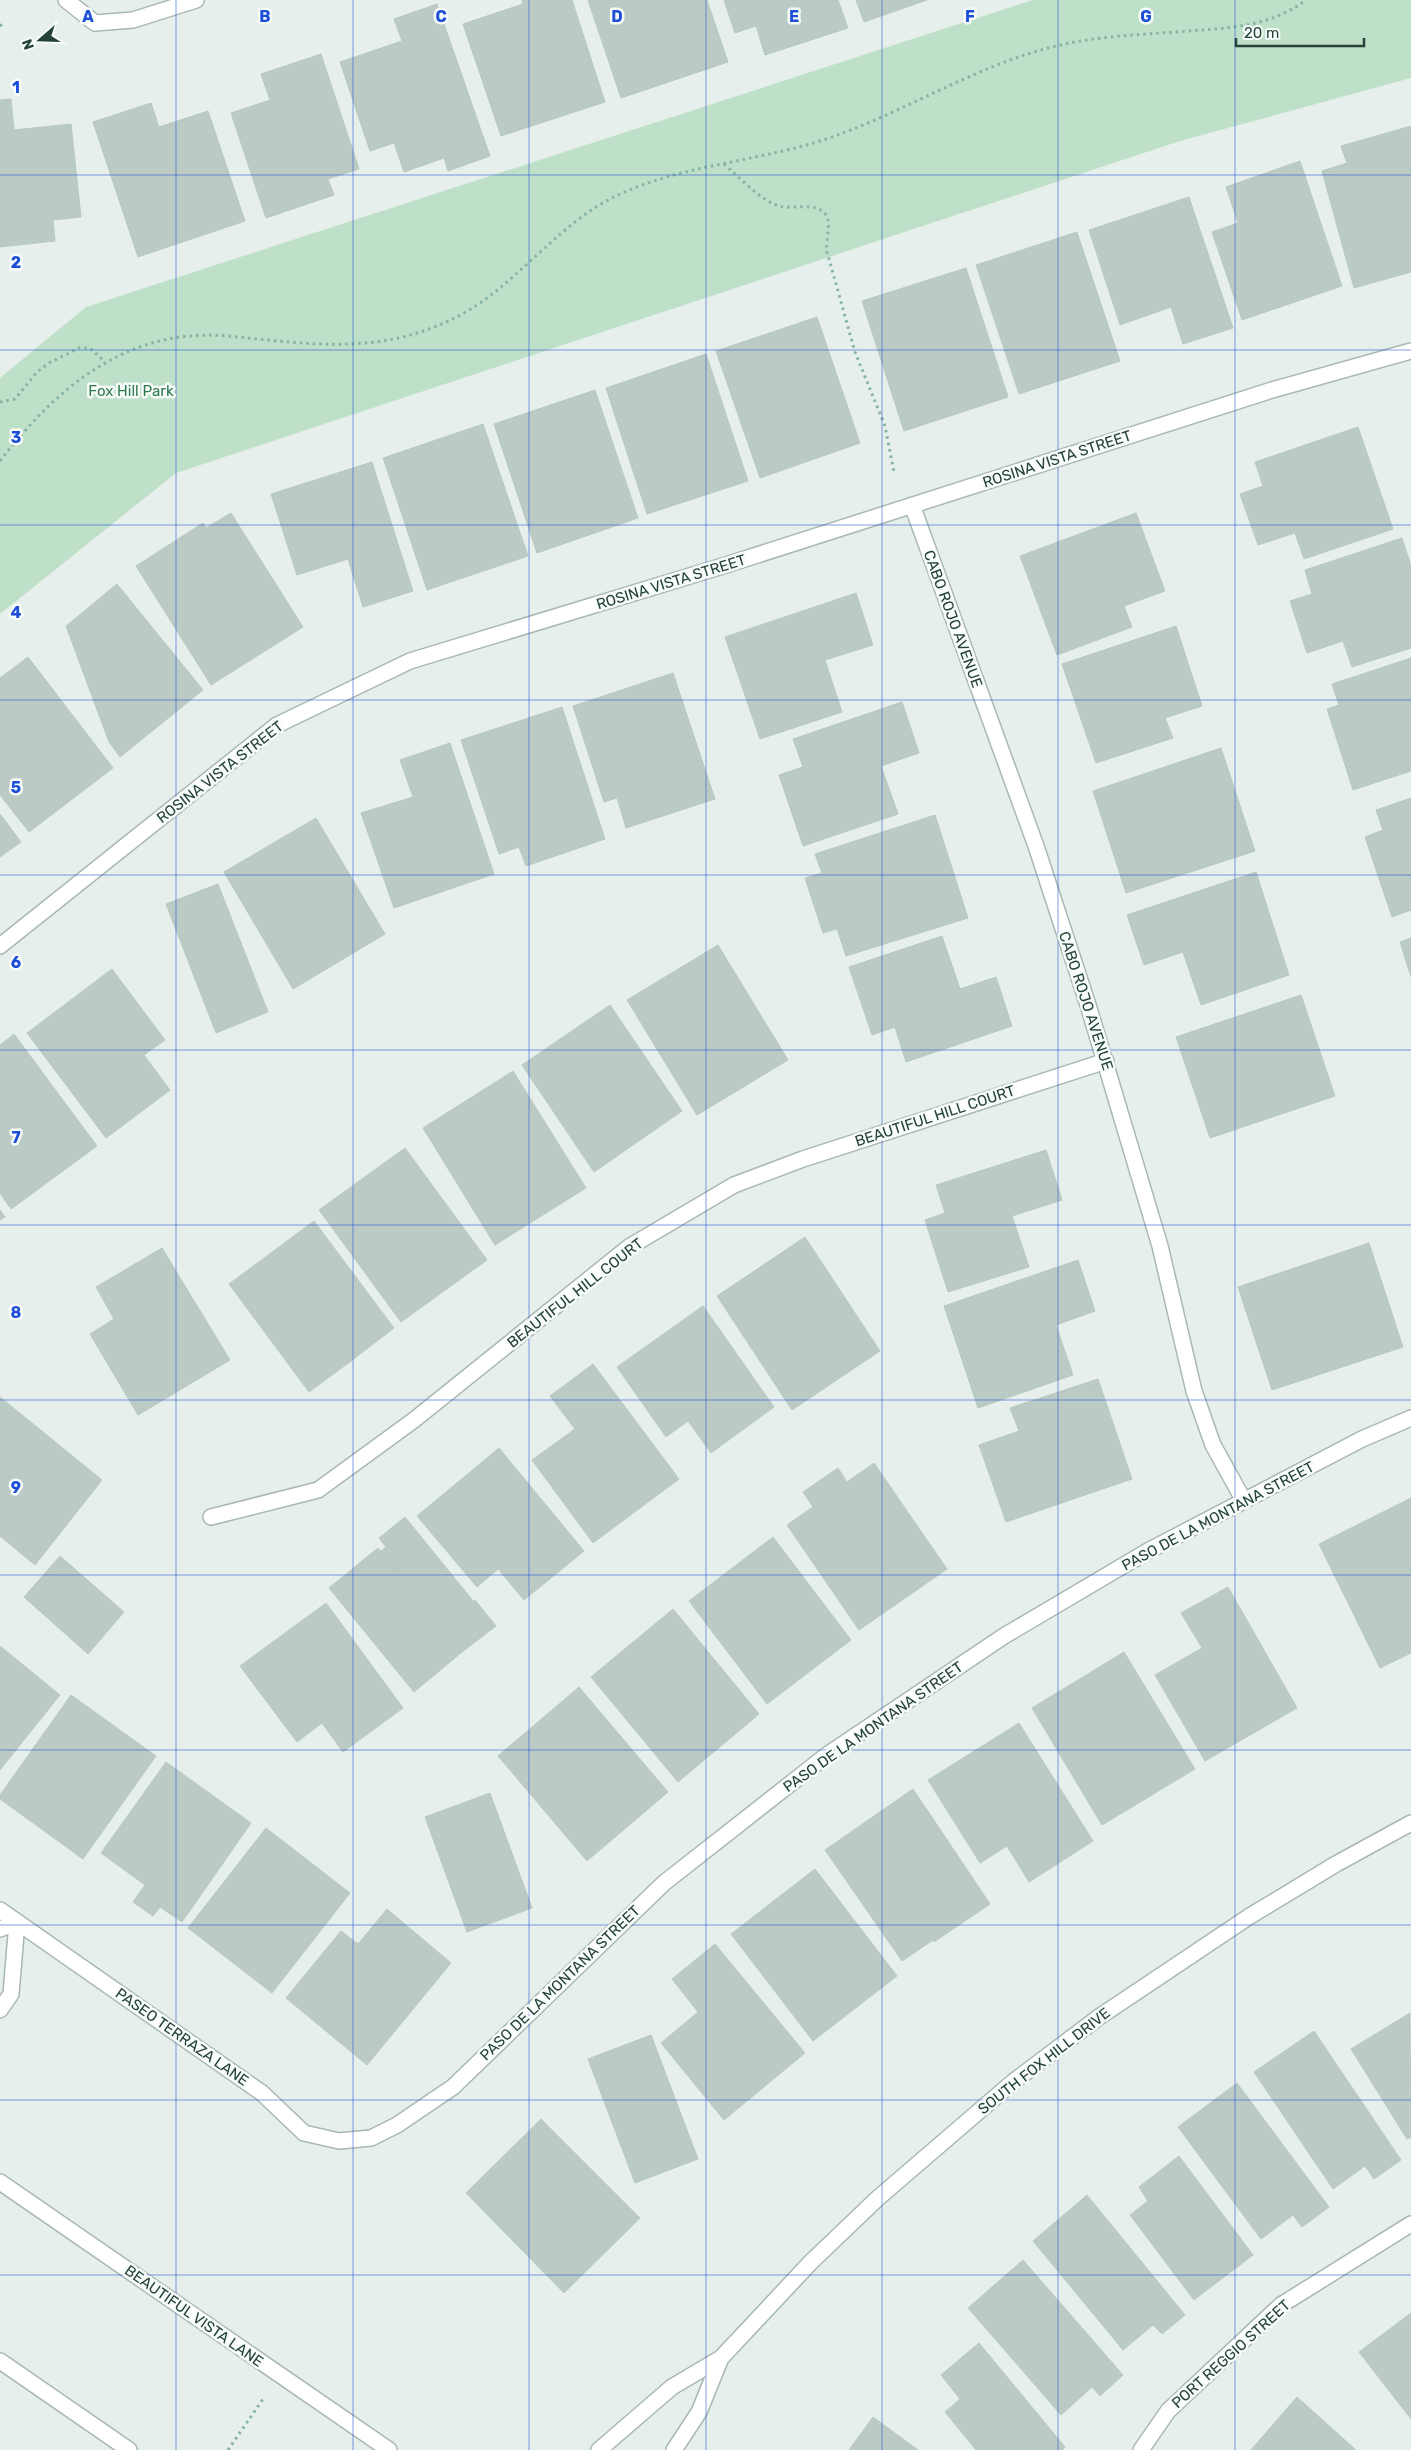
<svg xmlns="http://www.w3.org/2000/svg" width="1411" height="2450" viewBox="0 0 1411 2450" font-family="Rubik,sans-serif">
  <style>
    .green { fill: #bfe0c8 }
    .building { fill: #bbcac4; stroke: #b8c9c2 }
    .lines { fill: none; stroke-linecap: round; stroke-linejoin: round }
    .minor-casing { stroke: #a8b8b2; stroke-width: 18 }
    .tertiary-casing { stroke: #a8b8b2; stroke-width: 18 }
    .path { stroke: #86b3a5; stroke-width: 3; stroke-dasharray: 2.5 4; stroke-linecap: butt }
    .minor { stroke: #fff; stroke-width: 15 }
    .tertiary { stroke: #fff; stroke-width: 15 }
    .grid { fill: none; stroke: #1d4ed8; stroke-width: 1; stroke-opacity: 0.55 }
    .labels { text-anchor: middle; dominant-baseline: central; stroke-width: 5; stroke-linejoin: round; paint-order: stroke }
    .park-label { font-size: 15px; fill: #2d7a4b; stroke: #f7fbf9 }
    .street-label { font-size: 15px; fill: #24423a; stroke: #f7fbf9 }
    .grid-label { font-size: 16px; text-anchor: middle; font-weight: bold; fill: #1d4ed8; stroke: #f7fbf9; stroke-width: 5; stroke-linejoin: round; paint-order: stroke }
  </style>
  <rect width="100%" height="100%" fill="#e6efeb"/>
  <!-- green -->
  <path class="green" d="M1033,0H1411V78L1180,141L176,473L0,614V378L86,307Z"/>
  <!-- building -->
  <path class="building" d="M522,0H572L605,102L501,136L463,24L523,4Z
    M588,0H707L728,62L621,98Z
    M724,0H838L848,28L765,55L756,26L735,33Z
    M856,0H927L864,22Z
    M437,4L490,156L448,171L444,158L404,172L394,143L370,151L340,62L402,41L394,19Z
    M321,54L359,169L328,179L334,195L266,218L231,113L270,100L261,74Z
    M11,99L14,130L71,124L81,217L53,220L55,241L0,247V100Z
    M151,103L159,127L208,111L245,221L138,257L93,122Z
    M1411,126V272L1354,288L1322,171L1347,163L1341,146Z
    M1300,161L1342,286L1242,320L1212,232L1238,223L1226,187Z
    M1189,197L1233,328L1183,344L1171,307L1120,325L1089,230Z
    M1077,232L1120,361L1019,394L976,265Z
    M966,268L1008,397L904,431L862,301Z
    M817,317L860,443L760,478L716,351Z
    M706,354L748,481L647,514L606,388Z
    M595,390L638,518L537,553L494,424Z
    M483,424L528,556L427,590L383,458Z
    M1358,427L1393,529L1304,559L1295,533L1258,545L1240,494L1263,486L1255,462Z
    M372,462L413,591L363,607L348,559L297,575L271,494Z
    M231,513L303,627L211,685L136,566L203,523L206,528Z
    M1136,513L1165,591L1124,606L1132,627L1057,655L1020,556Z
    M1402,538L1411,566V648L1352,667L1343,641L1307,653L1290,601L1312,594L1305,570Z
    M117,584L203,690L120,757L109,742L66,626Z
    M856,593L873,645L825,660L842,712L760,739L725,637Z
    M1176,626L1202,706L1165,718L1173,738L1096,763L1062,664Z
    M28,657L113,768L29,832L0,795V678Z
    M1411,658V771L1353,790L1327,709L1339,705L1332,684Z
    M673,673L715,799L626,828L617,798L604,802L573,706Z
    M902,702L919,753L881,766L898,814L803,846L779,775L803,767L793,739Z
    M562,707L605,839L526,866L519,847L499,854L461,740Z
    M450,743L494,874L394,908L361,813L413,797L400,760Z
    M1221,748L1255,851L1126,893L1093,791Z
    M1411,798V910L1392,917L1365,837L1383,830L1376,810Z
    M0,814L21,842L0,857Z
    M935,815L968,918L846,956L837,929L823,933L805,878L822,873L815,854Z
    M316,818L385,934L293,989L224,872Z
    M1256,872L1289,975L1201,1005L1183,952L1144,965L1127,915Z
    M218,884L268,1012L216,1033L166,904Z
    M942,936L960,989L996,977L1012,1026L906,1062L895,1027L872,1035L849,967Z
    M1411,938V977L1400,942Z
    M718,945L788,1060L697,1115L627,1000Z
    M112,969L165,1040L144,1055L170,1090L106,1138L27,1033Z
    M1301,995L1335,1096L1210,1138L1176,1037Z
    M610,1005L682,1111L594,1172L522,1065Z
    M14,1034L97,1146L11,1209L0,1193V1045Z
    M513,1071L586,1188L495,1245L423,1128Z
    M405,1148L487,1260L401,1322L319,1210Z
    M1046,1150L1062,1200L1012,1216L1029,1267L948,1292L925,1220L945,1213L936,1185Z
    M0,1210L5,1217L0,1220Z
    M314,1221L394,1328L351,1361L271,1253Z
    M805,1237L880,1351L792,1410L717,1296Z
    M1369,1243L1403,1347L1272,1390L1238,1287Z
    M162,1248L230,1360L138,1415L90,1334L114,1319L96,1287Z
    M271,1253L351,1361L309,1392L229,1284Z
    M1078,1260L1095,1311L1056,1325L1073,1375L978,1408L944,1306Z
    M703,1306L774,1407L711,1453L688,1421L666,1437L617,1367Z
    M593,1364L679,1479L593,1543L532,1460L575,1429L550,1396Z
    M1098,1379L1132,1479L1006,1522L979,1445L1019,1431L1010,1408Z
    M0,1397L102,1480L35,1565L0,1536Z
    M499,1448L584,1551L524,1600L498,1569L477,1587L417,1516Z
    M874,1463L947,1569L859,1630L787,1525L813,1507L803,1492L838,1468L847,1482Z
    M1411,1498V1653L1380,1668L1319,1544Z
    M405,1517L474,1602L475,1600L496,1626L462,1652L381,1551L386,1547L379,1538Z
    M773,1537L851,1640L767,1704L689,1601Z
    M378,1548L462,1652L414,1692L329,1588Z
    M60,1556L124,1612L88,1654L24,1597Z
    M1228,1587L1297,1708L1205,1761L1155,1675L1202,1648L1181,1613Z
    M326,1603L403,1708L343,1752L322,1723L297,1742L240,1666Z
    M673,1609L759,1714L678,1782L591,1677Z
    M0,1646L60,1695L0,1770Z
    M1124,1652L1195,1769L1102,1825L1032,1708Z
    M579,1687L668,1792L587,1861L498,1756Z
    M71,1695L156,1756L83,1859L0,1799V1795Z
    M1019,1723L1093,1841L1029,1882L1007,1846L980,1863L928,1780Z
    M166,1762L251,1823L182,1922L160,1907L153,1916L133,1902L145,1885L101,1853Z
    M913,1789L990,1904L934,1942L933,1940L902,1961L825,1850Z
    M490,1793L532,1908L467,1932L425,1817Z
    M266,1828L350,1893L272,1993L188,1928Z
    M815,1869L897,1976L813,2041L731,1934Z
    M387,1909L451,1963L367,2065L286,1998L341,1931L358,1944Z
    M715,1944L805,2053L724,2120L661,2043L698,2012L672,1979Z
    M1410,2013L1411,2137L1407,2139L1351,2049Z
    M1314,2031L1401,2160L1374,2179L1365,2166L1333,2189L1254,2072Z
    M651,2035L698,2159L635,2183L588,2059Z
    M1237,2083L1329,2207L1302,2227L1293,2215L1261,2239L1178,2127Z
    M541,2119L640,2218L564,2293L466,2193Z
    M1179,2156L1253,2255L1194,2300L1130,2215L1148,2201L1139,2187Z
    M1087,2195L1185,2315L1162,2334L1153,2325L1123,2350L1033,2241Z
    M1023,2260L1123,2375L1100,2396L1092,2387L1061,2415L968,2308Z
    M1411,2313V2419L1359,2352Z
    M979,2343L1065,2447L1062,2450H976L945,2412L960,2399L941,2375Z
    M1297,2397L1356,2450H1251Z
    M873,2417L918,2450H849Z"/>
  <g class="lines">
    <defs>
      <path id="minor" d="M66,0L95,23L133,20L196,0
        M912,505L1036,846L1088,1005L1160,1246L1194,1391L1213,1445L1244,1501
        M0,946L277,725L410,661L726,565L1272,390L1411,351
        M211,1517L318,1490L414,1420L629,1247L734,1185L803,1159L1106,1061
        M0,1910L262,2093L304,2133L339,2141L371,2138L397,2125L453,2087L664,1883L827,1755L1004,1636L1148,1551L1362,1439L1411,1418
        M0,1929L17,1922L11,1994L0,2010
        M0,2182L389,2450
        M0,2361L129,2450
        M1141,2450L1168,2411L1281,2305L1411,2224"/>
      <path id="tertiary" d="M599,2450L672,2387L721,2358L811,2262L878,2198L1013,2082L1099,2017L1250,1916L1336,1864L1411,1823
        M674,2450L699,2412L721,2358"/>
    </defs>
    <!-- minor casing -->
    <use href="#minor" class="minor-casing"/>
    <!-- tertiary casing -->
    <use href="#tertiary" class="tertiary-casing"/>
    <!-- path -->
    <path class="path" d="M0,26L5,22
      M724,164C738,176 761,201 779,206C793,210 817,201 826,215C832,225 825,241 827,252L855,352L885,426L894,472
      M0,402L15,399L37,372L49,363L79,348H90L105,362
      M0,461C57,387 128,327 228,336C290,342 353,352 414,334C441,326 468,313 491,295C530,265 564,224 608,200C677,164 756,163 829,138C902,113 967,71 1041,50C1085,37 1131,35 1176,32C1223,28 1267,29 1306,0
      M228,2450L263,2399"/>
    <!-- minor -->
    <use href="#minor" class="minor"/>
    <!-- tertiary -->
    <use href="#tertiary" class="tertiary"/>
  </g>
  <!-- grid -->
  <path class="grid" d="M176,0V2450M353,0V2450M529,0V2450M706,0V2450M882,0V2450M1058,0V2450M1235,0V2450M0,175H1411M0,350H1411M0,525H1411M0,700H1411M0,875H1411M0,1050H1411M0,1225H1411M0,1400H1411M0,1575H1411M0,1750H1411M0,1925H1411M0,2100H1411M0,2275H1411"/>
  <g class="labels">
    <!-- park labels -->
    <g class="park-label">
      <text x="131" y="391">Fox Hill Park</text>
    </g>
    <!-- street labels -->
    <g class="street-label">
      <text transform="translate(1057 459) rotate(-18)">ROSINA VISTA STREET</text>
      <text transform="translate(671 582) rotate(-17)">ROSINA VISTA STREET</text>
      <text transform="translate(953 619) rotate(70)">CABO ROJO AVENUE</text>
      <text transform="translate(220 772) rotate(-38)">ROSINA VISTA STREET</text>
      <text transform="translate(1086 1001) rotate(72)">CABO ROJO AVENUE</text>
      <text transform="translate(935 1116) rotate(-18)">BEAUTIFUL HILL COURT</text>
      <text transform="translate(575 1293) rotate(-38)">BEAUTIFUL HILL COURT</text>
      <text transform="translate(1218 1516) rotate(-28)">PASO DE LA MONTANA STREET</text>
      <text transform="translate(873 1727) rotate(-35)">PASO DE LA MONTANA STREET</text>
      <text transform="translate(560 1983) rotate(-44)">PASO DE LA MONTANA STREET</text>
      <text transform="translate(182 2037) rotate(35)">PASEO TERRAZA LANE</text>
      <text transform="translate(1044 2061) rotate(-38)">SOUTH FOX HILL DRIVE</text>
      <text transform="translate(194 2316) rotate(35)">BEAUTIFUL VISTA LANE</text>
      <text transform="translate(1231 2354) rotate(-42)">PORT REGGIO STREET</text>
    </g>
  </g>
  <g class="grid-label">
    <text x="88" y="22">A</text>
    <text x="265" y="22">B</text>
    <text x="441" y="22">C</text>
    <text x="617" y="22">D</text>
    <text x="794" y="22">E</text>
    <text x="970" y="22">F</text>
    <text x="1146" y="22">G</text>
    <text x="16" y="93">1</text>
    <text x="16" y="268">2</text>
    <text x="16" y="443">3</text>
    <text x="16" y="618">4</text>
    <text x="16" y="793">5</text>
    <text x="16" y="968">6</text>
    <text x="16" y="1143">7</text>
    <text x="16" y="1318">8</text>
    <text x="16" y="1493">9</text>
  </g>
  <!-- north arrow -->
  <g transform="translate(40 40) rotate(250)" stroke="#f7fbf9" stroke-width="4" paint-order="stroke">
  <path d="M0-4L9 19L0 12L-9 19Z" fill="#24423a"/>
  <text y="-8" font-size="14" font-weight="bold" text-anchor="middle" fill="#24423a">N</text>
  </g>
  <!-- scale -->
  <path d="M1236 38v8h128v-8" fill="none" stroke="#24423a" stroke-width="2.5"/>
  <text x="1244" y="38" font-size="15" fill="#24423a" stroke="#f7fbf9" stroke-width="4" paint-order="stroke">20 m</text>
</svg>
